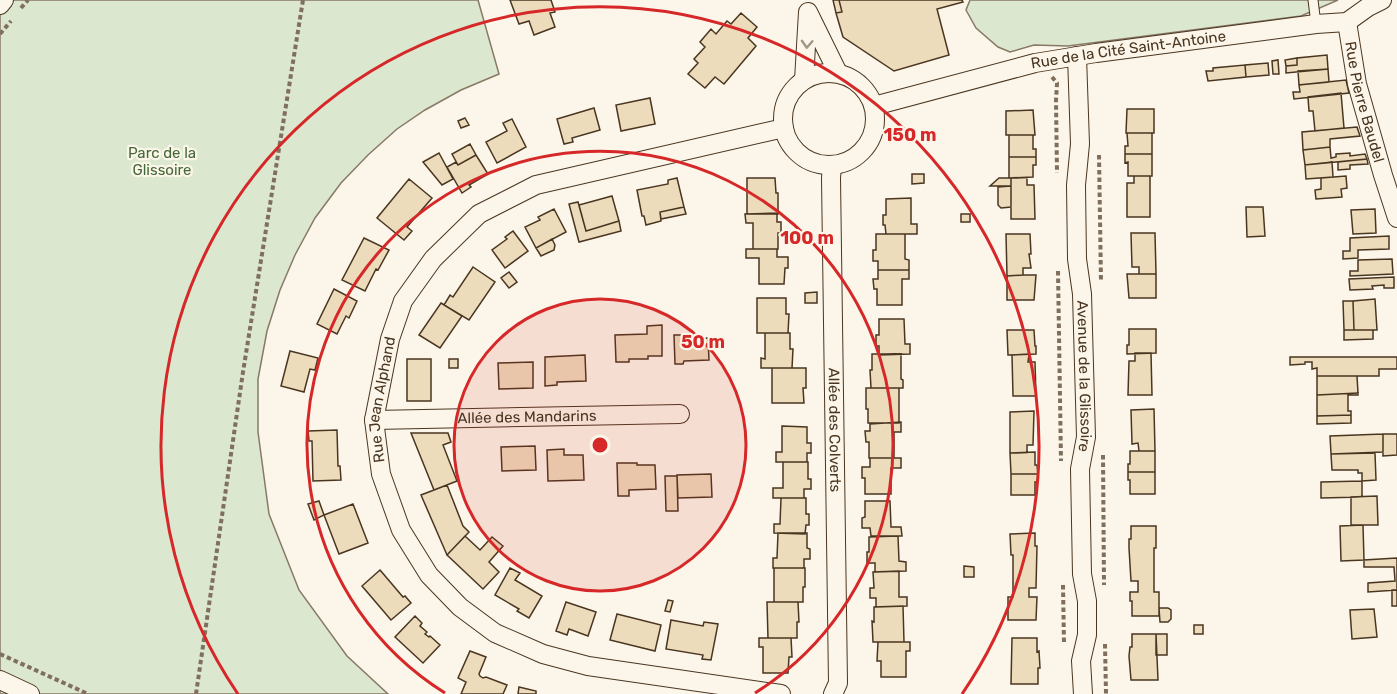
<svg xmlns="http://www.w3.org/2000/svg" width="1397" height="694" viewBox="0 0 1397 694" font-family="Rubik,sans-serif">
  <style>
    .green { fill: #dce7d0; stroke: #887966; stroke-width: 1.5 }
    .building { fill: #ecdcbc; stroke: #4a3520; stroke-width: 1.5 }
    .lines { fill: none; stroke-linecap: round; stroke-linejoin: round }
    .lane-casing { stroke: #4a3520; stroke-width: 11 }
    .street-casing { stroke: #4a3520; stroke-width: 20 }
    .path { stroke: #7f6f5c; stroke-width: 4; stroke-dasharray: 4.5 3; stroke-linecap: butt }
    .lane { stroke: #fbf6e9; stroke-width: 9 }
    .street { stroke: #fbf6e9; stroke-width: 18 }
    .oneway { stroke: #a29684 }
    .ring { fill: none; stroke: #d62828; stroke-width: 3 }
    .labels { text-anchor: middle; dominant-baseline: central; stroke-width: 4.5; stroke-linejoin: round; paint-order: stroke }
    .street-label { font-size: 15px; fill: #4a3520; stroke: #fbf6e9 }
    .park-label { font-size: 15px; fill: #436837; stroke: #fbf6e9 }
    .centre { fill: #d62828; stroke: #fbf6e9; stroke-width: 3 }
    .ring-label { font-size: 18px; text-anchor: middle; font-weight: bold; fill: #d62828; stroke: #fbf6e9; stroke-width: 4.5; stroke-linejoin: round; paint-order: stroke }
  </style>
  <rect width="100%" height="100%" fill="#fbf6e9"/>
  <!-- green -->
  <path class="green" d="M0,0H478L499,74L461,90L425,110L397,129L368,155L341,183L315,218L295,255L280,290L267,331L258,379V432L269,514L299,590L347,656L388,694H0Z
    M970,0H1338L1301,16L1068,46L1034,45L1010,52L998,47L976,28L966,10Z"/>
  <!-- building -->
  <path class="building" d="M510,0H551L555,12L550,13L555,27L534,35L529,21L519,24Z
    M833,0H839L842,12L836,13Z
    M839,0H962L963,2L937,9L949,55L894,71L843,37L836,13L842,12Z
    M741,13L757,27L748,38L756,46L724,84L715,77L705,88L688,74L698,63L694,59L705,47L700,42L711,29L716,34L727,21L731,24Z
    M1327,55L1328,69L1286,73V66L1297,65V58Z
    M1297,58V65L1286,66L1285,60Z
    M1278,60L1279,74H1273L1272,61Z
    M1268,63L1269,75L1246,77L1245,65Z
    M1245,65L1246,77L1208,81L1206,71H1213V68Z
    M1328,69L1329,82L1299,85L1298,71Z
    M1346,80L1349,93L1294,99L1293,92H1300L1299,85Z
    M1341,93L1344,128L1315,131L1313,111H1309L1308,97Z
    M650,98L655,124L621,131L616,105Z
    M594,108L600,130L572,138L573,142L564,144L557,119Z
    M1127,109H1154V133H1126Z
    M1033,110L1035,135H1006V111Z
    M465,118L469,125L461,128L458,121Z
    M512,119L526,147L497,163L486,142L507,131L503,123Z
    M1357,127L1360,136L1330,139V147L1303,150L1302,132Z
    M1127,133H1152V154H1125V146H1128Z
    M1009,135H1033V149H1036V157H1009Z
    M470,144L476,155L458,165L452,154Z
    M1330,147L1331,158L1336,157V154L1350,153V156L1365,154L1367,159L1305,165L1303,150Z
    M439,153L453,179L442,185L423,162Z
    M1125,154H1152V176H1128V162L1125,163Z
    M476,155L488,174L469,185L471,187L462,193L447,167L456,162L458,165Z
    M1009,157H1036V165H1033V177L1009,178Z
    M1367,159L1368,164L1350,165V169L1338,170V162Z
    M1332,162L1333,177L1306,179L1305,165Z
    M912,174H924V183L912,184Z
    M1134,176H1150V217H1127V183H1134Z
    M1346,176L1347,188L1341,189L1342,197L1316,199L1315,190L1321,189V178Z
    M677,178L684,207L660,212L661,221L646,225L644,216H642L637,190L668,184V180Z
    M747,178H775L776,193H778V214H747Z
    M999,178H1011V186H990Z
    M1011,178H1027V185H1034L1035,219H1011Z
    M409,179L432,198L407,227L412,231L404,240L377,218Z
    M1011,186V207L1001,208L998,205V187Z
    M612,196L619,221L586,231L579,205Z
    M911,198V224H917V234H886L885,225H883V215H886V199Z
    M578,202L586,231L619,221L621,231L579,242L569,204Z
    M684,207L686,214L661,219L660,212Z
    M1246,207H1263L1265,236L1247,237Z
    M554,209L566,232L536,248L525,227L540,220L538,217Z
    M1375,209L1376,233L1353,234L1351,210Z
    M777,213V222H781V233H778V249H753V223H746L745,214Z
    M961,214H970V222H961Z
    M513,231L528,251L505,268L492,250L507,239L505,237Z
    M1131,233H1155L1156,274H1139V267H1132Z
    M876,234H905V259L909,260V270H878V261H873V250H876Z
    M1006,234H1030L1031,254H1029L1031,268H1023V275L1007,276Z
    M1389,236V249L1358,250V258L1343,259V251H1350V238Z
    M364,238L389,250L378,270L376,269L365,291L342,280Z
    M552,239L555,245L554,250L541,256L536,248Z
    M746,249H777V257H788V268H785L784,284H759V258H746Z
    M1392,259L1393,274L1350,276V271H1358V260Z
    M473,267L495,282L469,320L444,305L450,295L453,297Z
    M878,270H909V279H902V305H877V289H874L873,279H878Z
    M509,272L517,282L509,288L501,278Z
    M1127,274H1156V298H1129Z
    M1023,275H1036L1034,300H1007V276Z
    M1394,277V288H1384V285L1372,286L1373,289L1350,290L1349,279Z
    M334,289L357,301L349,318L346,316L337,334L317,324Z
    M817,292V303H805V293Z
    M757,298H786V314H789L788,333H757Z
    M1375,299L1377,330H1354L1353,301Z
    M1343,301H1353L1354,330H1344Z
    M441,303L462,316L440,348L419,335Z
    M879,319H904L905,344H910V354L879,355V346H876V335H879Z
    M662,325V356H648V359H629V362H616L615,335L647,334V326Z
    M1129,329H1156V353L1127,354V345H1129Z
    M1007,330H1034L1035,346H1036V354L1008,355Z
    M1344,330H1373V339L1344,340Z
    M765,333H790V349H793L792,368H761V358L765,359Z
    M674,335H683V339L708,338L709,360L684,361L683,364H675Z
    M290,351L318,358L315,370L310,369L304,392L281,386Z
    M1135,353H1151L1152,395H1128L1129,361H1135Z
    M872,354H901V379L903,380V388H871L870,370H872Z
    M1029,354L1028,362H1035L1036,396H1013L1012,355Z
    M585,355L586,381L557,382V385L545,386V357Z
    M1290,357H1397V369H1379V376H1317V368L1312,369V362H1305V364L1290,365Z
    M407,359H431V401H407Z
    M449,359H458V368H449Z
    M533,362V388L499,389L498,363Z
    M772,368H806V388H803L804,403H772Z
    M1317,376H1357L1358,393L1317,395Z
    M866,388H899V423H868V409H866Z
    M1358,393V395H1348V411H1351V415L1317,416V395Z
    M1154,409L1155,451H1139L1138,443L1132,444L1131,410Z
    M1034,411L1033,445H1027V453H1010V412Z
    M1351,415V423L1317,424V416Z
    M901,422V432H894V458H869V442H866L865,431H870V424Z
    M782,426L807,427V443H811V453H807V462H776V452H782Z
    M337,430L338,466H340L341,480L313,481L312,441H309L308,431Z
    M411,433H448L451,442L443,445L457,481L434,490Z
    M1383,434H1397V455L1383,456Z
    M1383,434V452L1331,454L1330,436Z
    M535,446L536,470L502,471L501,447Z
    M564,449V455H583L584,480L548,481L547,450Z
    M1130,451H1155V472H1128V464H1130Z
    M1035,452V465H1037L1038,474H1011L1010,453Z
    M1375,453L1376,480L1362,481V473H1358V470H1332L1331,454Z
    M870,458H901V468H891V494H865V478H862V467H870Z
    M783,462H808V479H811V489H804V498H773V488H783Z
    M617,463H637V465H655L656,489L629,490V496H618Z
    M1128,472H1155V494H1130V480H1128Z
    M711,474L712,497L678,498L677,475Z
    M1011,474H1038L1037,482H1035V495H1011Z
    M665,476H677L678,511H666Z
    M1362,481V497L1321,498V482Z
    M447,485L463,526L469,532L447,555L421,495Z
    M1377,496L1378,525H1351V497Z
    M781,498H806V514H809V525H806L805,534L774,533V524H780Z
    M319,501L324,515L314,520L308,504Z
    M865,501H890L891,527H901L902,536H871L870,528H862V518L865,517Z
    M353,504L368,543L339,554L324,515Z
    M1363,525L1364,560L1341,561L1340,526Z
    M1131,526H1156V548H1154V592H1159V616H1132V601H1130V592H1138V581H1131L1129,548V539H1131Z
    M778,533H807V548L810,549V559H804V568H773V558H777Z
    M1035,533V546H1037L1036,588H1029V597H1037L1036,620H1008V597H1013V555H1011L1010,534Z
    M465,536L480,550L492,537L503,546L489,562L499,572L483,589L447,555Z
    M898,536L899,561L906,562V571L875,572V563H867V552H869V537Z
    M1397,558V590L1368,592V583L1395,581L1394,567H1364V560Z
    M964,566L974,567V577H964Z
    M510,568L520,573L515,580L542,596L529,618L517,611L519,609L495,595Z
    M774,568H805V587H803V602H774Z
    M380,570L403,597L405,596L411,603L391,620L362,586Z
    M899,571V597H907V606L876,607V598H870V588H874L873,572Z
    M1392,590H1397V606H1392Z
    M668,600L673,601L670,612L665,611Z
    M566,602L596,612L588,636L569,629L567,635L556,631Z
    M767,602H798L799,622H797V638H768Z
    M903,606L904,642H873L872,621L874,622V607Z
    M1159,608H1168L1171,610V619L1168,622H1160Z
    M1374,609L1377,637L1352,639L1350,610Z
    M617,614L661,625L655,651L610,640Z
    M415,616L422,623L420,626L427,632L425,634L429,637L430,636L440,645L423,663L395,637Z
    M671,620L703,626L704,622L718,624L711,660L702,659L703,655L666,649Z
    M1194,625H1203V634H1194Z
    M1132,634H1156L1158,680H1131L1129,656L1130,647H1132Z
    M1156,634H1167V655H1156Z
    M759,638H791L792,657H789L788,673H763V647H759Z
    M1012,638H1037V652L1039,651L1040,668H1038V684H1011Z
    M878,642H910V651H906V677H881V661H877Z
    M470,651L486,657L479,674L480,676L483,678L486,677L507,685L503,694H461L466,682L458,678Z
    M519,687L536,691V694H518Z"/>
  <g class="lines">
    <defs>
      <path id="lane" d="M1313,0L1316,24"/>
      <g id="street">
        <path d="M0,5L4,0"/>
        <path id="s1" d="M1347,22L1357,84L1383,175L1397,218"/>
        <path id="s2" d="M1077,56L1080,144L1076,185L1077,259L1082,294L1086,437L1080,469L1082,574L1087,601V635L1081,661L1083,694"/>
        <circle cx="829" cy="119" r="46"/>
        <path d="M804,80L808,12L838,73"/>
        <path id="s3" d="M874,106L1035,63L1096,53L1316,24L1347,22L1368,7L1382,0"/>
        <path id="s4" d="M832,166L831,178L838,683L833,694"/>
        <path id="s5" d="M374,420L680,414"/>
        <path d="M0,680L30,694"/>
        <path id="s6" d="M781,694L588,666L543,654L495,633L460,607L429,575L401,530L381,474L374,420L390,339L403,301L433,259L479,214L536,185L784,128"/>
      </g>
    </defs>
    <!-- lane casing -->
    <use href="#lane" class="lane-casing"/>
    <!-- street casing -->
    <use href="#street" class="street-casing"/>
    <!-- path -->
    <path class="path" d="M21,8L28,0
      M0,34L11,21
      M1052,77L1057,83L1056,101L1057,173
      M1099,155L1101,282
      M1058,271L1061,461
      M1103,455L1104,585
      M1063,585L1064,644
      M1105,644L1106,694
      M0,654L88,694
      M196,694L243,372L303,0"/>
    <!-- lane -->
    <use href="#lane" class="lane"/>
    <!-- street -->
    <use href="#street" class="street"/>
  </g>
  <!-- one-way arrows -->
  <defs><path id="oneway-chevron" d="M-2-3.5L2.5 0L-2 3.5" fill="none" stroke-width="1.6" stroke-linecap="round" stroke-linejoin="round" transform="scale(1.5)"/></defs>
  <use class="oneway" href="#oneway-chevron" transform="translate(807 44) rotate(93)"/>
  <!-- distance rings -->
  <circle cx="600" cy="445" r="146" fill="#d62828" fill-opacity=".12"/>
  <g class="ring">
    <circle cx="600" cy="445" r="146"/>
    <path d="M445 693A293 293 0 1 1 755 693"/>
    <path d="M238 694A439 439 0 1 1 962 694"/>
  </g>
  <g class="labels">
    <!-- street labels -->
    <g class="street-label">
      <text stroke="none"><textPath href="#s3" startOffset="261">Rue de la Cité Saint-Antoine</textPath></text>
      <text stroke="none"><textPath href="#s1" startOffset="82">Rue Pierre Baudel</textPath></text>
      <text stroke="none"><textPath href="#s2" startOffset="321">Avenue de la Glissoire</textPath></text>
      <text stroke="none"><textPath href="#s6" startOffset="570">Rue Jean Alphand</textPath></text>
      <text stroke="none"><textPath href="#s5" startOffset="153">Allée des Mandarins</textPath></text>
      <text stroke="none"><textPath href="#s4" startOffset="264">Allée des Colverts</textPath></text>
    </g>
    <!-- park labels -->
    <g class="park-label">
      <text x="162" y="153">Parc de la<tspan x="162" dy="17">Glissoire</tspan></text>
    </g>
  </g>
  <circle cx="600" cy="445" r="9" class="centre"/>
  <g class="ring-label">
    <text x="910" y="141">150 m</text>
    <text x="807" y="244">100 m</text>
    <text x="703" y="348">50 m</text>
  </g>
</svg>
